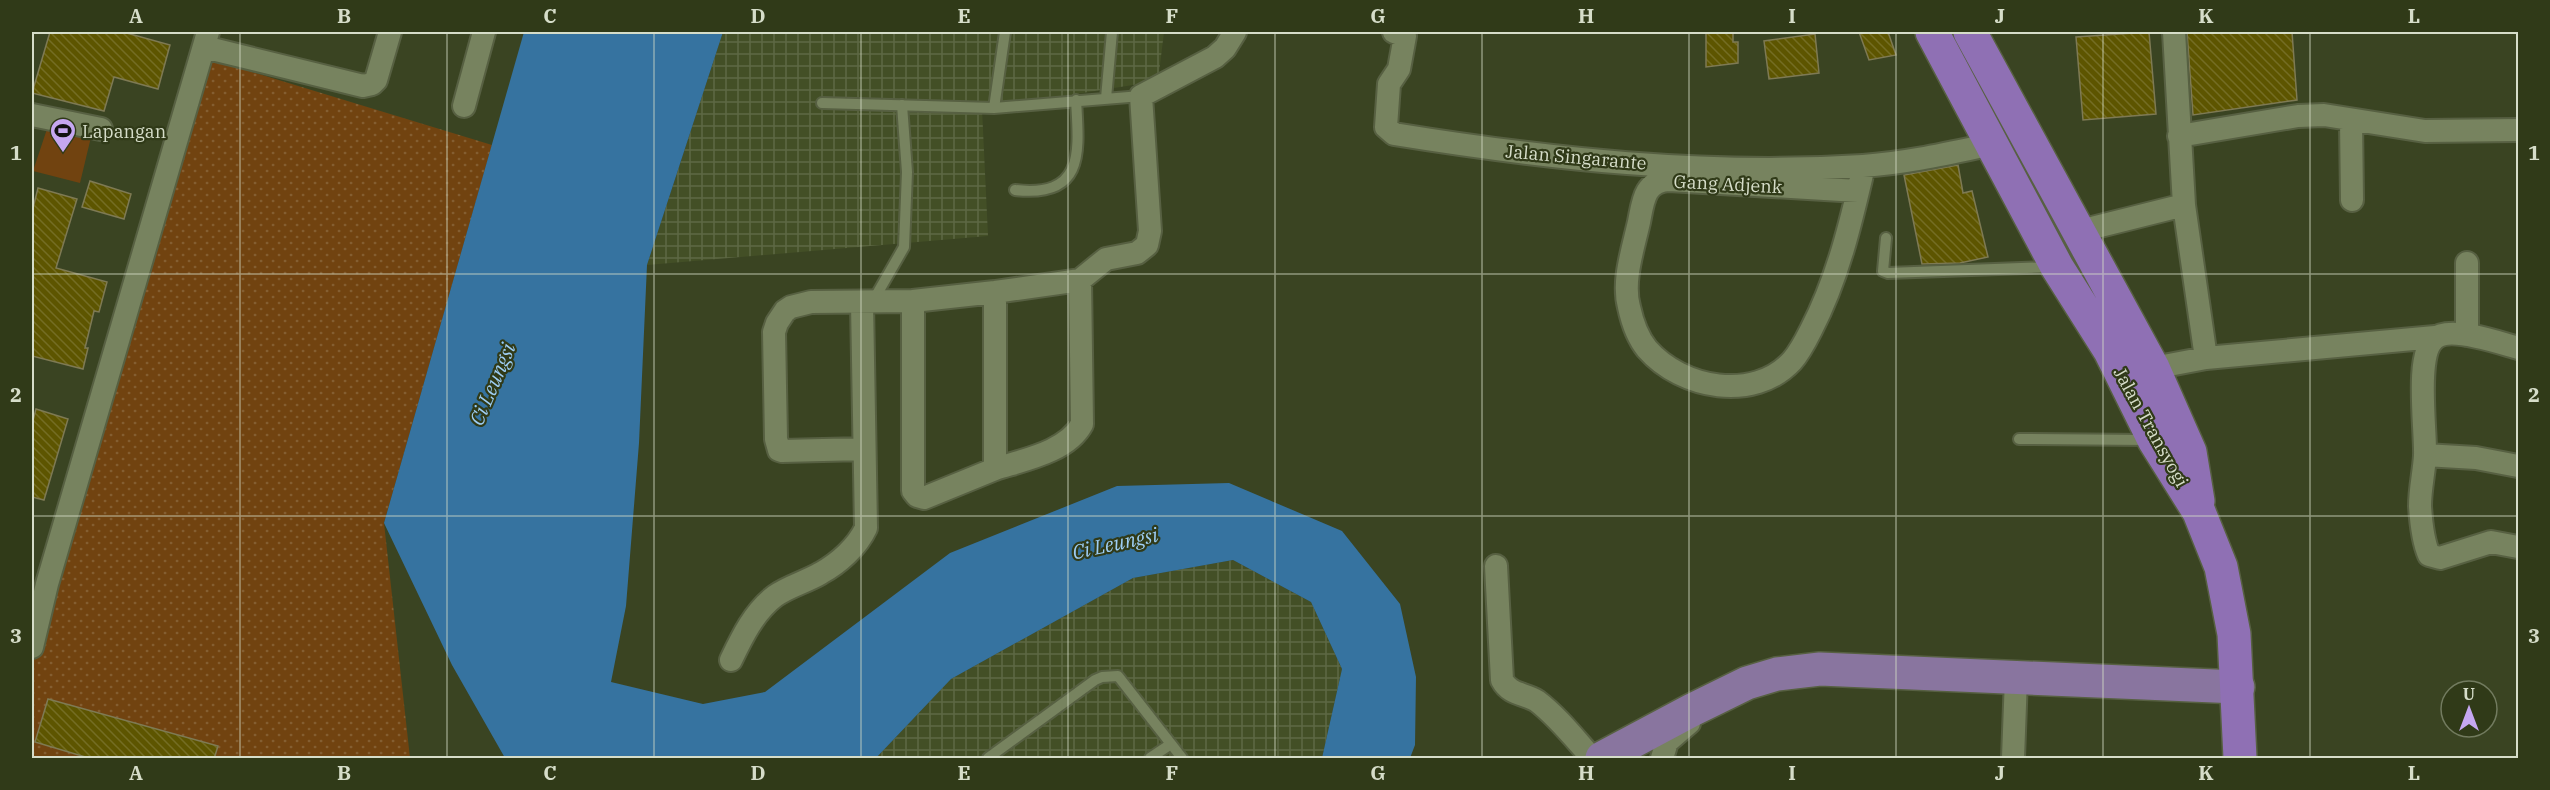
<svg xmlns="http://www.w3.org/2000/svg" width="2550" height="790" viewBox="0 0 2550 790" font-family="'IBM Plex Serif',serif">
  <style>
    .industrial { fill: url(#industrial-grid) }
    .grass { fill: url(#grass-dots) }
    .pitch { fill: #714310 }
    .water { fill: #3673a0 }
    .building { fill: url(#building-back-hatch); stroke: #7e7a54; stroke-width: 1.5 }
    .lines { fill: none; stroke-linecap: round; stroke-linejoin: round }
    .service-casing { stroke: #576042; stroke-width: 14 }
    .minor-casing { stroke: #576042; stroke-width: 26 }
    .primary-casing { stroke: #576042; stroke-width: 36 }
    .trunk-casing { stroke: #576042; stroke-width: 36 }
    .service { stroke: #77835f; stroke-width: 10 }
    .minor { stroke: #77835f; stroke-width: 22 }
    .primary { stroke: #89759f; stroke-width: 33 }
    .trunk { stroke: #8f70b4; stroke-width: 33 }
    .grid { fill: none; stroke: #d6ddc9; stroke-width: 1.5; stroke-opacity: 0.55 }
    .labels { text-anchor: middle; dominant-baseline: central; stroke-width: 4.5; stroke-linejoin: round; paint-order: stroke }
    .poi-label { font-size: 18px; fill: #d6ddc9; stroke: #303a18; text-anchor: start }
    .street-label { font-size: 18px; fill: #d6ddc9; stroke: #303a18 }
    .water-label { font-size: 20px; font-style: italic; fill: #9ecef5; stroke: #303a18 }
    .neatline { fill: none; stroke: #d6ddc9; stroke-width: 2 }
    .grid-label { font-size: 20px; text-anchor: middle; font-weight: bold; fill: #d6ddc9 }
  </style>
  <defs>
    <pattern id="industrial-grid" width="8" height="8" patternUnits="userSpaceOnUse" patternTransform="scale(1.5)"><rect width="8" height="8" fill="#434f26"/><path d="M0 4h8M4 0v8" fill="none" stroke="#5d6844"/></pattern>
    <pattern id="grass-dots" width="8" height="8" patternUnits="userSpaceOnUse" patternTransform="scale(1.5)"><rect width="8" height="8" fill="#714310"/><path d="M2 2h.1M6 6h.1" fill="none" stroke="#845e31" stroke-width="1.8" stroke-linecap="round"/></pattern>
    <pattern id="building-back-hatch" width="6" height="6" patternUnits="userSpaceOnUse" patternTransform="scale(1.5)"><rect width="6" height="6" fill="#5d5500"/><path d="M-1 5l2 2M0 0l6 6M5-1l2 2" fill="none" stroke="#746d24"/></pattern>
  </defs>
  <rect width="100%" height="100%" fill="#3a4422"/>
  <!-- industrial -->
  <path class="industrial" d="M723,32H1164L1158,81L982,109L988,236L647,265Z
    M1233,560L1311,602L1342,669L1322,758H876L951,679L1133,578Z"/>
  <!-- grass -->
  <path class="grass" d="M206,58L492,145L384,523L410,758H32V631Z"/>
  <!-- pitch -->
  <path class="pitch" d="M48,126L91,137L80,183L33,171Z"/>
  <!-- water -->
  <path class="water" d="M524,32H723L647,265L639,443L626,606L611,682L703,704L765,692L950,553L1117,486L1229,483L1342,531L1400,604L1416,677L1415,745L1410,758H1322L1342,669L1311,602L1233,560L1133,578L951,679L876,758H505L452,665L384,523Z"/>
  <!-- building -->
  <path class="building" d="M50,32H123L170,45L158,89L114,77L104,111L32,93Z
    M1706,32H1733V42H1738V63L1706,67Z
    M1859,32H1888L1896,55L1869,60Z
    M2149,32L2156,114L2083,120L2076,37Z
    M2187,32H2292L2297,100L2193,115Z
    M1815,34L1819,73L1769,79L1764,41Z
    M1958,165L1963,193L1972,191L1988,257L1960,263L1922,264L1904,175Z
    M90,181L131,194L124,219L82,207Z
    M38,188L77,199L56,268L107,282L99,312L94,311L85,348H88L83,369L32,356V212Z
    M36,409L68,419L44,500L32,497V424Z
    M48,699L218,746L214,759H92L35,742Z"/>
  <g class="lines">
    <defs>
      <path id="service" d="M1106,98L1112,32
        M822,103L994,108L1141,96
        M994,108L1005,32
        M1015,190C1085,198 1079,152 1076,100
        M1886,238L1883,271L1888,273L2051,267
        M873,301L904,247L907,172L902,105
        M2019,439L2148,440
        M988,758L1095,680L1102,677L1118,676L1182,758
        M1150,758L1171,744"/>
      <path id="minor" d="M1394,32L1405,36L1399,69L1389,84L1386,127L1394,134C1548,159 1706,176 1863,166C1907,163 1950,153 1993,144
        M2174,32L2184,205L2206,358
        M204,47L363,86L372,84L376,80L390,32
        M464,106L484,32
        M32,115L101,129
        M2351,120L2352,200
        M2179,136L2298,116L2324,115L2425,131L2518,130
        M1858,191L1669,180C1644,181 1643,202 1639,222C1633,249 1622,281 1629,307C1632,321 1638,338 1647,349C1682,389 1754,402 1792,361C1800,352 1806,340 1811,330C1838,278 1851,222 1864,166
        M2080,231L2184,205
        M995,292V469C1023,460 1067,452 1082,424L1080,280
        M2467,335V263
        M2518,348C2500,343 2449,325 2434,339C2415,355 2426,430 2425,456C2424,472 2420,489 2420,506C2421,522 2423,541 2429,555L2440,558L2491,542L2518,547
        M2153,368L2206,358L2435,337
        M864,449L782,451L779,450L776,439L774,332L777,323L785,311L791,307L811,302L913,301
        M2425,455L2476,458L2518,466
        M995,469L924,498L917,496L913,491V301L995,292L1080,280L1106,259L1137,253L1147,245L1150,231L1141,96L1215,57L1225,48L1235,32
        M1496,566L1502,680C1510,695 1524,693 1537,701C1558,717 1575,739 1592,758
        M32,647L47,584L208,32
        M731,660C742,637 754,612 775,596C789,586 806,582 821,573C839,563 857,547 866,528L862,303
        M1662,758L1667,742L1689,723
        M2013,758L2016,678"/>
      <path id="primary" d="M1602,758L1692,710L1747,683L1777,674L1820,669L2238,687"/>
      <path id="trunk" d="M1932,32L2057,267L2110,351L2154,440L2199,512L2221,567L2234,634L2240,758
        M1970,32L2153,368L2190,452L2198,501"/>
    </defs>
    <!-- service casing -->
    <use href="#service" class="service-casing"/>
    <!-- minor casing -->
    <use href="#minor" class="minor-casing"/>
    <!-- primary casing -->
    <use href="#primary" class="primary-casing"/>
    <!-- trunk casing -->
    <use href="#trunk" class="trunk-casing"/>
    <!-- service -->
    <use href="#service" class="service"/>
    <!-- minor -->
    <use href="#minor" class="minor"/>
    <!-- primary -->
    <use href="#primary" class="primary"/>
    <!-- trunk -->
    <use href="#trunk" class="trunk"/>
  </g>
  <!-- grid -->
  <path class="grid" d="M240,32V758M447,32V758M654,32V758M861,32V758M1068,32V758M1275,32V758M1482,32V758M1689,32V758M1896,32V758M2103,32V758M2310,32V758M32,274H2518M32,516H2518"/>
  <!-- icons -->
  <defs>
    <symbol id="stadium-pin" viewBox="-11 -11 22 30"><path d="M0 17L-7.5 6A9.5 9.5 0 1 1 7.5 6Z" fill="#c5a7f1" stroke="#303a18"/><path d="M0-5a6.5 5 0 1 0 0 10a6.5 5 0 1 0 0-10ZM-3.5-1.8h7v3.6h-7Z" fill="#111"/></symbol>
  </defs>
  <g fill-rule="evenodd">
    <use href="#stadium-pin" x="48" y="116" width="30" height="40"/>
  </g>
  <g class="labels">
    <!-- poi labels -->
    <g class="poi-label">
      <text x="82" y="131">Lapangan</text>
    </g>
    <!-- street labels -->
    <g class="street-label">
      <text transform="translate(1576 157) rotate(5)">Jalan Singarante</text>
      <text transform="translate(1728 184) rotate(3)">Gang Adjenk</text>
      <text transform="translate(2151 427) rotate(61)">Jalan Transyogi</text>
    </g>
    <!-- water labels -->
    <g class="water-label">
      <text transform="translate(492 384) rotate(-67)">Ci Leungsi</text>
      <text transform="translate(1115 543) rotate(-12)">Ci Leungsi</text>
    </g>
  </g>
  <!-- border -->
  <rect width="2550" height="790" fill="none" stroke="#303a18" stroke-width="66"/>
  <!-- north arrow -->
  <g transform="translate(2469 709)"><circle r="28" fill="#303a18" stroke="#727b5f" stroke-width="1.5"/>
  <path d="M0-4.5L10 22L0 15L-10 22Z" fill="#c5a7f1"/>
  <text y="-9" font-size="16" font-weight="bold" text-anchor="middle" fill="#d6ddc9">U</text>
  </g>
  <rect x="33" y="33" width="2484" height="724" class="neatline"/>
  <g class="grid-label">
    <text x="136" y="23">A</text>
    <text x="344" y="23">B</text>
    <text x="550" y="23">C</text>
    <text x="758" y="23">D</text>
    <text x="964" y="23">E</text>
    <text x="1172" y="23">F</text>
    <text x="1378" y="23">G</text>
    <text x="1586" y="23">H</text>
    <text x="1792" y="23">I</text>
    <text x="2000" y="23">J</text>
    <text x="2206" y="23">K</text>
    <text x="2414" y="23">L</text>
    <text x="16" y="160">1</text>
    <text x="2534" y="160">1</text>
    <text x="16" y="402">2</text>
    <text x="2534" y="402">2</text>
    <text x="16" y="643">3</text>
    <text x="2534" y="643">3</text>
    <text x="136" y="780">A</text>
    <text x="344" y="780">B</text>
    <text x="550" y="780">C</text>
    <text x="758" y="780">D</text>
    <text x="964" y="780">E</text>
    <text x="1172" y="780">F</text>
    <text x="1378" y="780">G</text>
    <text x="1586" y="780">H</text>
    <text x="1792" y="780">I</text>
    <text x="2000" y="780">J</text>
    <text x="2206" y="780">K</text>
    <text x="2414" y="780">L</text>
  </g>
</svg>
